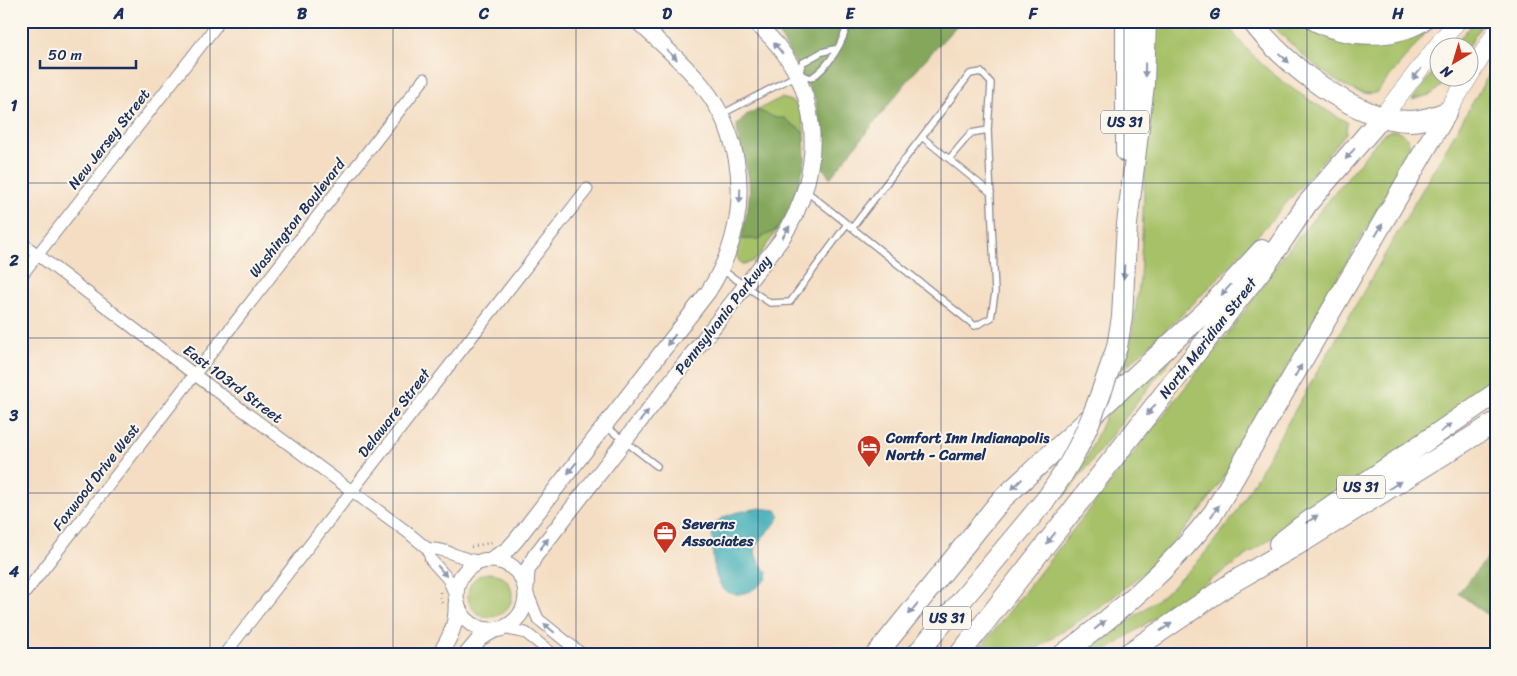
<svg xmlns="http://www.w3.org/2000/svg" width="1517" height="676" viewBox="0 0 1517 676" font-family="Sriracha,sans-serif">
  <style>
    .green { fill: #a6c168; stroke: #607863 }
    .forest { fill: #84a75c; stroke: #506b5d }
    .water { fill: #39aab5; stroke: #2a6c8a }
    .lines { fill: none; stroke-linecap: round; stroke-linejoin: round }
    .service-casing { stroke: #888690; stroke-width: 8 }
    .minor-casing { stroke: #888690; stroke-width: 13 }
    .secondary-casing { stroke: #888690; stroke-width: 17 }
    .primary-casing { stroke: #888690; stroke-width: 19 }
    .motorway-casing { stroke: #888690; stroke-width: 22 }
    .path { stroke: #888690; stroke-width: 2.5; stroke-dasharray: 1 4; stroke-linecap: butt }
    .service { stroke: #fff; stroke-width: 5.5 }
    .minor { stroke: #fff; stroke-width: 11 }
    .secondary { stroke: #fff; stroke-width: 15 }
    .primary { stroke: #fff; stroke-width: 18 }
    .motorway { stroke: #fff; stroke-width: 20 }
    .motorway-bridge-casing { stroke: #888690; stroke-width: 22; stroke-linecap: butt }
    .motorway-bridge { stroke: #fff; stroke-width: 20 }
    .oneway { fill: #8d97ae }
    .grid { fill: none; stroke: #1b2f5e; stroke-width: 1; stroke-opacity: 0.55 }
    .labels { text-anchor: middle; dominant-baseline: central; stroke-width: 4; stroke-linejoin: round; paint-order: stroke }
    .shield { fill: #fbf7ec; stroke: #5e6b89; stroke-width: 1 }
    .shield-label { font-size: 14px; font-weight: bold; fill: #1b2f5e }
    .street-label { font-size: 15px; fill: #1b2f5e; stroke: #fbf7ec }
    .poi-label { font-size: 15px; font-weight: bold; fill: #1b2f5e; stroke: #fbf7ec; text-anchor: start }
    .neatline { fill: none; stroke: #1b2f5e; stroke-width: 2 }
    .grid-label { font-size: 16px; text-anchor: middle; font-weight: bold; fill: #1b2f5e }
  </style>
  <rect width="100%" height="100%" fill="#fbf7ec"/>
  <filter id="ink" filterUnits="userSpaceOnUse"><feTurbulence type="fractalNoise" baseFrequency=".02" numOctaves="2"/><feDisplacementMap in="SourceGraphic" scale="10" xChannelSelector="R" yChannelSelector="G"/><feConvolveMatrix kernelMatrix="1 2 1 2 8 2 1 2 1" color-interpolation-filters="sRGB"/></filter>
  <filter id="wash" filterUnits="userSpaceOnUse"><feTurbulence type="fractalNoise" baseFrequency=".0096" numOctaves="4" result="noise"/><feDisplacementMap in="SourceGraphic" scale="20" xChannelSelector="R" yChannelSelector="G"/><feGaussianBlur stdDeviation="1.12" result="paint"/><feColorMatrix in="noise" values="0 0 0 0 0 0 0 0 0 0 0 0 0 0 0 0 0 1.4 0 .05"/><feComposite in="paint" operator="in"/></filter>
  <g filter="url(#wash)">
    <rect width="100%" height="100%" fill="#f4ddc2"/>
    <!-- green -->
    <path class="green" d="M1152,21H1225C1255,67 1300,96 1347,122L1346,133C1276,217 1205,298 1123,369L1131,341L1140,279Z
      M1269,21H1298L1313,30L1421,32L1424,35L1377,92C1351,105 1285,40 1269,21Z
      M1474,21H1484L1468,47H1453Z
      M1496,62V386L1100,655H1084L1168,591L1201,558L1234,516Z
      M1439,64L1440,78H1450L1432,94L1412,100Z
      M781,98C803,103 803,112 804,133L795,126L757,110Z
      M1394,130C1409,134 1412,143 1407,157L1225,475C1182,544 1127,593 1056,635C1049,640 1032,653 1024,655C1009,658 990,655 975,655L1242,315L1283,256L1383,134Z
      M778,229L756,260L744,265L740,263L736,254L741,239H758Z
      M1172,355H1174L1063,498L1061,496L1086,459L1108,411Z
      M468 595a22 22 0 1 1 44 0a22 22 0 1 1-44 0Z"/>
    <!-- forest -->
    <path class="forest" d="M763,21H961L921,64L830,178L823,168L816,101L780,36Z
      M757,110L776,118H784L804,133L805,160L800,180L792,206L778,229L758,239H741C745,218 753,196 748,174C745,157 737,141 737,125L746,115Z
      M1496,548V621L1458,593Z"/>
    <!-- water -->
    <path class="water" d="M759,508L776,510L780,516C768,539 739,545 768,572L767,579C758,587 751,592 740,594C709,598 713,548 712,527C724,512 741,512 759,508Z"/>
  </g>
  <g filter="url(#ink)">
    <g class="lines">
      <defs>
        <path id="service" d="M800,72L802,63L822,52L835,49
          M722,114L799,74L811,78C829,67 844,42 848,21
          M922,137L991,193
          M949,159L971,133L988,130
          M806,191L975,326L991,318L995,293L988,130L991,83L981,72L970,74L852,228
          M721,269L770,303L790,302L847,224
          M605,426L657,466"/>
        <path id="minor" d="M21,242L195,375L406,531L428,549L431,560L448,579L455,595
          M21,276L220,21
          M428,549C445,547 461,560 479,561
          M527,592L538,619L583,655
          M21,598L424,79
          M503,628L526,633L554,655
          M224,655L587,189"/>
        <path id="secondary" d="M492,559L508,549L517,539L708,292C750,227 751,147 702,85C683,62 659,42 637,21
          M456 595a35 35 0 1 1 70 0a35 35 0 1 1-70 0Z
          M526,588L527,571L535,556L781,240C829,167 823,78 753,21
          M439,655C450,638 457,624 456,604
          M466,655L480,638L495,630"/>
        <path id="primary" d="M1470,75L1496,32
          M1447,112L1468,78
          M1382,117L1457,21"/>
        <path id="motorway" d="M1252,21C1282,63 1356,121 1410,121C1423,121 1436,116 1447,112
          M1316,21C1347,37 1391,39 1422,21
          M1126,152V21
          M1117,347L1122,317L1127,224L1144,85L1146,21
          M1279,544L1302,526L1496,393
          M876,655L1001,500L1207,310L1262,250
          M916,655L1047,498L1063,474
          M959,655L1270,259L1307,204L1382,117
          M1062,655C1118,613 1171,568 1214,512L1447,112
          M1126,655L1233,582L1309,538L1496,422"/>
      </defs>
      <!-- service casing -->
      <use href="#service" class="service-casing"/>
      <!-- minor casing -->
      <use href="#minor" class="minor-casing"/>
      <!-- secondary casing -->
      <use href="#secondary" class="secondary-casing"/>
      <!-- primary casing -->
      <use href="#primary" class="primary-casing"/>
      <!-- motorway casing -->
      <use href="#motorway" class="motorway-casing"/>
      <!-- path -->
      <path class="path" d="M471,547L493,542
        M440,592L442,604"/>
      <!-- service -->
      <use href="#service" class="service"/>
      <!-- minor -->
      <use href="#minor" class="minor"/>
      <!-- secondary -->
      <use href="#secondary" class="secondary"/>
      <!-- primary -->
      <use href="#primary" class="primary"/>
      <!-- motorway -->
      <use href="#motorway" class="motorway"/>
      <defs>
        <path id="motorway-bridge" d="M1063,474C1088,434 1102,391 1117,347"/>
      </defs>
      <!-- motorway-bridge casing -->
      <use href="#motorway-bridge" class="motorway-bridge-casing"/>
      <!-- motorway-bridge -->
      <use href="#motorway-bridge" class="motorway-bridge"/>
    </g>
    <!-- one-way arrows -->
    <defs><path id="oneway-solid" d="M-6-.8H1V-3.2L6.5 0L1 3.2V.8H-6Z" transform="scale(1.25)"/></defs>
    <g class="oneway">
      <use href="#oneway-solid" transform="translate(778 48) rotate(-129)"/>
      <use href="#oneway-solid" transform="translate(672 55) rotate(43)"/>
      <use href="#oneway-solid" transform="translate(1284 58) rotate(43)"/>
      <use href="#oneway-solid" transform="translate(1145 70) rotate(91)"/>
      <use href="#oneway-solid" transform="translate(1417 74) rotate(128)"/>
      <use href="#oneway-solid" transform="translate(1350 154) rotate(131)"/>
      <use href="#oneway-solid" transform="translate(740 196) rotate(92)"/>
      <use href="#oneway-solid" transform="translate(1379 230) rotate(-60)"/>
      <use href="#oneway-solid" transform="translate(786 232) rotate(-58)"/>
      <use href="#oneway-solid" transform="translate(1124 272) rotate(93)"/>
      <use href="#oneway-solid" transform="translate(1226 290) rotate(132)"/>
      <use href="#oneway-solid" transform="translate(671 340) rotate(128)"/>
      <use href="#oneway-solid" transform="translate(1298 371) rotate(-60)"/>
      <use href="#oneway-solid" transform="translate(1151 410) rotate(128)"/>
      <use href="#oneway-solid" transform="translate(644 416) rotate(-52)"/>
      <use href="#oneway-solid" transform="translate(1446 428) rotate(-35)"/>
      <use href="#oneway-solid" transform="translate(572 468) rotate(128)"/>
      <use href="#oneway-solid" transform="translate(1017 484) rotate(136)"/>
      <use href="#oneway-solid" transform="translate(1395 485) rotate(-32)"/>
      <use href="#oneway-solid" transform="translate(1215 511) rotate(-55)"/>
      <use href="#oneway-solid" transform="translate(1312 519) rotate(-33)"/>
      <use href="#oneway-solid" transform="translate(1051 538) rotate(128)"/>
      <use href="#oneway-solid" transform="translate(544 544) rotate(-52)"/>
      <use href="#oneway-solid" transform="translate(442 571) rotate(50)"/>
      <use href="#oneway-solid" transform="translate(913 609) rotate(129)"/>
      <use href="#oneway-solid" transform="translate(1100 625) rotate(-39)"/>
      <use href="#oneway-solid" transform="translate(1166 627) rotate(-34)"/>
      <use href="#oneway-solid" transform="translate(549 628) rotate(-140)"/>
    </g>
  </g>
  <!-- grid -->
  <path class="grid" d="M210,21V655M393,21V655M576,21V655M758,21V655M941,21V655M1124,21V655M1307,21V655M21,183H1496M21,338H1496M21,493H1496"/>
  <!-- icons -->
  <defs>
    <symbol id="hotel-pin" viewBox="-11 -11 22 30"><path d="M0 17L-7.5 6A9.5 9.5 0 1 1 7.5 6Z" fill="#c8321e" stroke="#fbf7ec"/><path d="M-6-4.5h1.5V1H6V5H4.5V3h-9V5H-6ZM-4 0a1.8 1.8 0 1 1 3.6 0ZM.5 0V-2.5h3Q6-2.5 6 0Z" fill="#fff"/></symbol>
    <symbol id="office-pin" viewBox="-11 -11 22 30"><path d="M0 17L-7.5 6A9.5 9.5 0 1 1 7.5 6Z" fill="#c8321e" stroke="#fbf7ec"/><path d="M-6-3h4V-5.5h4V-3h4V5H-6ZM-1-4.5V-3h2v-1.5ZM-6 0V1H6V0Z" fill="#fff"/></symbol>
  </defs>
  <g fill-rule="evenodd">
    <use href="#hotel-pin" x="855" y="433" width="28" height="38"/>
    <use href="#office-pin" x="651" y="519" width="28" height="38"/>
  </g>
  <g class="labels">
    <!-- shield labels -->
    <g class="shield">
      <rect x="1101" y="110.5" width="48" height="23" rx="4"/>
      <rect x="1337" y="475.5" width="48" height="23" rx="4"/>
      <rect x="923" y="606.5" width="48" height="23" rx="4"/>
    </g>
    <g class="shield-label">
      <text x="1125" y="122">US 31</text>
      <text x="1361" y="487">US 31</text>
      <text x="947" y="618">US 31</text>
    </g>
    <!-- street labels -->
    <g class="street-label">
      <text transform="translate(109 139) rotate(-52)">New Jersey Street</text>
      <text transform="translate(297 218) rotate(-52)">Washington Boulevard</text>
      <text transform="translate(723 315) rotate(-52)">Pennsylvania Parkway</text>
      <text transform="translate(1208 338) rotate(-52)">North Meridian Street</text>
      <text transform="translate(233 384) rotate(37)">East 103rd Street</text>
      <text transform="translate(394 413) rotate(-52)">Delaware Street</text>
      <text transform="translate(96 477) rotate(-52)">Foxwood Drive West</text>
    </g>
    <!-- poi labels -->
    <g class="poi-label">
      <text x="886" y="438">Comfort Inn Indianapolis<tspan x="886" dy="17">North - Carmel</tspan></text>
      <text x="682" y="524">Severns<tspan x="682" dy="17">Associates</tspan></text>
    </g>
  </g>
  <!-- margin -->
  <rect width="1517" height="676" fill="none" stroke="#fbf7ec" stroke-width="55"/>
  <!-- north arrow -->
  <g transform="translate(1454 62) rotate(218)"><circle r="24" fill="#fbf7ec" stroke="#a1a7b3"/>
  <path d="M0-4L9 19L0 12L-9 19Z" fill="#c8321e"/>
  <text y="-8" font-size="14" font-weight="bold" text-anchor="middle" fill="#1b2f5e">N</text>
  </g>
  <!-- scale -->
  <path d="M40 60v8h96v-8" fill="none" stroke="#1b2f5e" stroke-width="2.5"/>
  <text x="48" y="60" font-size="15" fill="#1b2f5e" stroke="#fbf7ec" stroke-width="4" paint-order="stroke">50 m</text>
  <rect x="28" y="28" width="1462" height="620" class="neatline"/>
  <g class="grid-label">
    <text x="119" y="19">A</text>
    <text x="302" y="19">B</text>
    <text x="484" y="19">C</text>
    <text x="667" y="19">D</text>
    <text x="850" y="19">E</text>
    <text x="1033" y="19">F</text>
    <text x="1215" y="19">G</text>
    <text x="1398" y="19">H</text>
    <text x="14" y="111">1</text>
    <text x="14" y="266">2</text>
    <text x="14" y="421">3</text>
    <text x="14" y="577">4</text>
  </g>
</svg>
